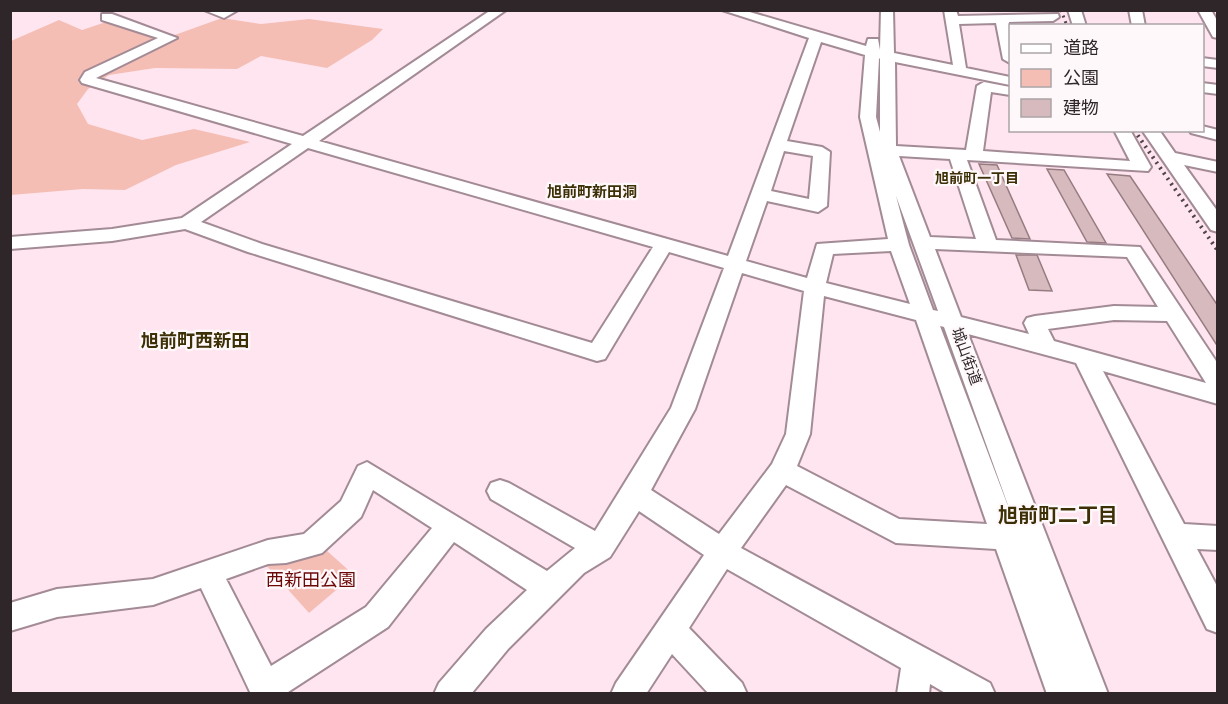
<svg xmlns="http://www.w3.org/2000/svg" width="1228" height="704" viewBox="0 0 1228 704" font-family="Poppins,'Noto Sans JP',sans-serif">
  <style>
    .green { fill: #f5beb5 }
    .building { fill: #d6babe; stroke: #967c80; stroke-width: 1.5 }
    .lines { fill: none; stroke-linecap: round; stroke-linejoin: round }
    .minor-casing { stroke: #a38b96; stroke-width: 4 }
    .minor { fill: #fff; fill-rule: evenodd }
    .rail-far1 { stroke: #50454a; stroke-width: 3; stroke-dasharray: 2 4; stroke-linecap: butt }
    .rail { stroke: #50454a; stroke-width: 4; stroke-dasharray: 2 4.5; stroke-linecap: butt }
    .labels { text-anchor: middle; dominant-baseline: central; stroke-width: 4.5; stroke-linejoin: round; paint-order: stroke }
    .far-neighbourhood-label { font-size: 14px; font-weight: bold; fill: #3e3006; stroke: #fef8fb }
    .far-quarter-label { font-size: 15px; font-weight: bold; fill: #3e3006; stroke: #fef8fb }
    .street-label { font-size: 15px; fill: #2f262a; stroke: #fef8fb }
    .quarter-label { font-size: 18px; font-weight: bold; fill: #3e3006; stroke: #fef8fb }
    .near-park-label { font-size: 18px; fill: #6b0705; stroke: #fef8fb }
    .near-neighbourhood-label { font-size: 20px; font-weight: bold; fill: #3e3006; stroke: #fef8fb }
  </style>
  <rect width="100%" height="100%" fill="#ffe5f0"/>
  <!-- green -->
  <path class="green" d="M222,18L261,24L309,19L383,29L372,40L327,68L261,56L237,69L155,68L109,75L88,89L77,104L88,124L142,140L194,129L250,142L176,165L125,190L83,189L11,195V41L59,20L82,30L112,20L172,36Z
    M326,550L354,575L309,613L266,565Z"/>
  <!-- building -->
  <path class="building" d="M979,164L997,165L1030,239L1012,238Z
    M1047,169L1064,170L1106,243L1087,242Z
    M1107,174L1130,176L1218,306V347Z
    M1016,255H1037L1052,291L1029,290Z"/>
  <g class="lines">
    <defs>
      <path id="minor" d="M204,10H238L224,18Z
        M491,10H506L319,141L728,256L809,38L722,10H743L866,46L868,39H878L880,50L881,10H893L894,53L953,65L944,10H956L958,16L1058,14L1059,17L1053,21L1009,22L1010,63L1003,59L996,23L959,24L966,68L1010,77V85L895,62L896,146L966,150L977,86L984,82L1010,87V95L991,92L983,151L1130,161L1114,130H1130L1151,167L1148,171L967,160L996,240L1140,247L1218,364V404L1103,371L1184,524L1218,526V550L1197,549L1218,588V633L1207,629L1076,363L968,334L1108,694H1047L996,549L896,543L786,485L741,548L990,683L995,694H947L930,684L929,694H897L901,668L727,569L689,628L742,683L747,694H709L672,654L646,694H611L616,683L704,555L639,511L610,557L584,573L508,649L471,694H434L439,683L486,629L527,590L454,542L388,627L285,694H251L201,588L153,605L57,617L10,631V603L57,589L153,579L268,540L304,534L341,501L358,466L367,462L547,571L575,548L491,499L487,491L491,483L500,480L509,483L595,531L671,408L724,268L669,252L605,359L597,361L248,252L185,229L112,241L10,249V237L112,229L182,218L292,144L82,83L80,80L85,72L158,38L102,20V14H112L177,38L96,78L303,136ZM821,42L865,55L860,117L888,239L817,244L807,278L746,261L767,201L818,212L827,206L830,152L822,147L787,141ZM879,58L880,59V132L876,117ZM308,148L653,247L592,343L262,244L201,222ZM784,151L813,156L809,199L771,191ZM899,156L950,159L976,239L930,237ZM896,196L938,311L933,310L909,245ZM935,249L1127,257L1158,307L1114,306L1035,316L1027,318L1024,323L1029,334L961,317ZM891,251L910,304L826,283L833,254ZM742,273L804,291L786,434L772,464L719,534L651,490L695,409ZM824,296L916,320L987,524L899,519L797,466L810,434ZM1114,320L1167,321L1206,383L1054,341L1048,329ZM940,326L944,327L1014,522ZM373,490L432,528L366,607L271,666L226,579L268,564L286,563L322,553L361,517Z
        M1068,10H1081L1086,26H1073Z
        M1129,10H1142L1145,26H1132Z
        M1198,10H1211L1218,22V38L1213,37Z
        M1202,58L1218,60V68L1202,66Z
        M1202,83L1218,85V94L1202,92Z
        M1202,126L1218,130V140L1191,133L1189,130H1202Z
        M1142,130H1159L1175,153L1218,162V172L1184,165L1218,212V232L1211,230Z"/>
    </defs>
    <!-- minor casing -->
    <use href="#minor" class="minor-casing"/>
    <!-- minor -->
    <use href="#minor" class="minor"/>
    <!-- rail-far1 -->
    <path class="rail-far1" d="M1061,10L1067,26"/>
    <!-- rail -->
    <path class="rail" d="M1134,130L1218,251"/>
  </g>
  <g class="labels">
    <!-- far-neighbourhood labels -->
    <g class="far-neighbourhood-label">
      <text x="977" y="178">旭前町一丁目</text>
    </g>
    <!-- far-quarter labels -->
    <g class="far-quarter-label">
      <text x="592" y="191">旭前町新田洞</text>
    </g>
    <!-- street labels -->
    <g class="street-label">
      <text transform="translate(967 356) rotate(70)">城山街道</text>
    </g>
    <!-- quarter labels -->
    <g class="quarter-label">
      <text x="195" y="340">旭前町西新田</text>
    </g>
    <!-- near-park labels -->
    <g class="near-park-label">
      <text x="311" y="579">西新田公園</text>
    </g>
    <!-- near-neighbourhood labels -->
    <g class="near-neighbourhood-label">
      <text x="1058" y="515">旭前町二丁目</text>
    </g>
  </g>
  <!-- border -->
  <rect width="1228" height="704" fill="none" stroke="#2f262a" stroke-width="24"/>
  <!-- legend -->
  <rect x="1009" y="24" width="195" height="108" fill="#fef8fb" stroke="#aba4a7" stroke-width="1.5"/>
  <rect x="1021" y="44" width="30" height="9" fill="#ffffff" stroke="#aba4a7" stroke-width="1.5"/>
  <text x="1063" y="54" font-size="18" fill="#2f262a">道路</text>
  <rect x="1021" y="69" width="30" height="18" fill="#f5beb5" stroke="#aba4a7" stroke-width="1.5"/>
  <text x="1063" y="84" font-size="18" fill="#2f262a">公園</text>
  <rect x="1021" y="99" width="30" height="18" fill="#d6babe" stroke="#aba4a7" stroke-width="1.5"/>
  <text x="1063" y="114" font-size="18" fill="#2f262a">建物</text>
</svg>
